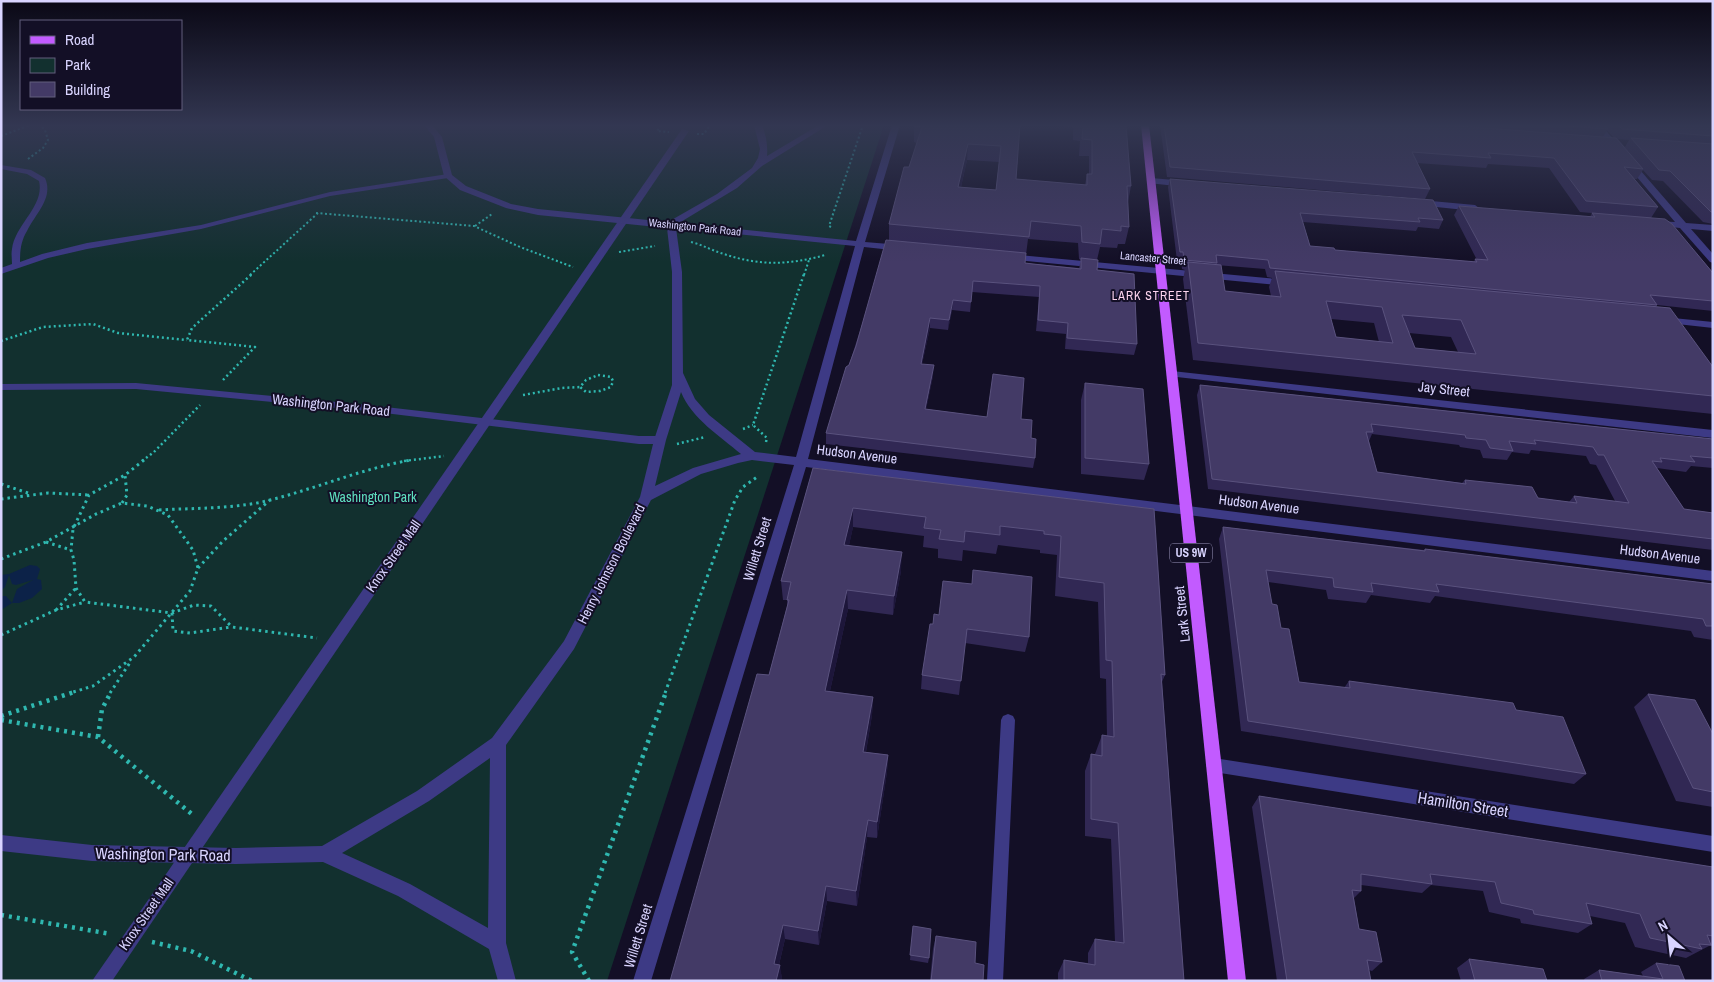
<svg xmlns="http://www.w3.org/2000/svg" width="1714" height="982" viewBox="0 0 1714 982" font-family="'Archivo Narrow',sans-serif">
  <style>
    .green { fill: #12302f }
    .water { fill: #0c2248 }
    .lines { fill: none; stroke-linecap: round; stroke-linejoin: round }
    .path-far3 { stroke: #2fb8b0; stroke-width: 2; stroke-dasharray: 2 2.5; stroke-linecap: butt }
    .path-far2 { stroke: #2fb8b0; stroke-width: 2.5; stroke-dasharray: 2 3; stroke-linecap: butt }
    .path-far1 { stroke: #2fb8b0; stroke-width: 3; stroke-dasharray: 2.5 4; stroke-linecap: butt }
    .path { stroke: #2fb8b0; stroke-width: 4.5; stroke-dasharray: 3 5; stroke-linecap: butt }
    .service { fill: #3d3a85; fill-rule: evenodd }
    .pedestrian { fill: #3d3a85; fill-rule: evenodd }
    .minor { fill: #3d3a85; fill-rule: evenodd }
    .primary { fill: #c25bff; fill-rule: evenodd }
    .wall { fill: #312854; fill-rule: evenodd }
    .shaded-wall { fill: #1d163a }
    .building { fill: #433a66; stroke: #5a527e; fill-rule: evenodd }
    .labels { text-anchor: middle; dominant-baseline: central; stroke-width: 4; stroke-linejoin: round; paint-order: stroke }
    .far-street-label { font-size: 11px; fill: #d9d4ff; stroke: #130f26 }
    .far-neighbourhood-label { font-size: 12px; letter-spacing: 1px; fill: #ffd6f0; stroke: #130f26 }
    .shield { fill: #130f26; stroke: #9e99be; stroke-width: 1 }
    .shield-label { font-size: 12px; font-weight: bold; fill: #d9d4ff }
    .street-label { font-size: 14px; fill: #d9d4ff; stroke: #130f26 }
    .park-label { font-size: 14px; fill: #5fe0c0; stroke: #130f26 }
    .near-street-label { font-size: 16px; fill: #d9d4ff; stroke: #130f26 }
  </style>
  <rect width="100%" height="100%" fill="#130f26"/>
  <!-- green -->
  <path class="green" d="M1,125H884L607,981H1Z"/>
  <!-- water -->
  <path class="water" d="M30,565L37,566L40,569L37,579L41,580L42,589L32,598L19,603H12L1,610V596H6L12,603L17,589L33,580L16,585L12,584L9,575L5,587L1,591V575L9,574Z"/>
  <g class="lines">
    <!-- path-far3 -->
    <path class="path-far3" d="M661,125L657,131L669,132
      M697,134H704L710,125
      M1,136L30,125
      M28,159L43,148L48,140L45,130L40,125
      M316,213L474,226L520,247L573,267
      M475,226L492,214
      M831,227L829,226L863,125
      M691,242C703,245 713,251 724,254C759,266 790,265 825,255
      M619,252L655,246
      M250,275L318,213
      M804,275L809,260"/>
    <!-- path-far2 -->
    <path class="path-far2" d="M1,341L43,327L93,324L118,333L187,340
      M598,375L611,377L613,381L611,387L600,391L586,392L580,387L586,380Z
      M223,380L255,347L187,340L192,328L252,274
      M523,395L562,388L580,387
      M743,429L753,425
      M766,442L767,438L753,425L804,274
      M677,444L705,437
      M142,461L154,452L200,405
      M404,461L444,456"/>
    <!-- path-far1 -->
    <path class="path-far1" d="M144,460L125,475L89,495L73,529L71,550L74,560L76,588L85,602L172,613L194,605L211,606L232,627L317,638
      M1,484L28,493
      M1,499L48,493L89,495
      M122,503L127,495L125,475
      M159,510C194,508 228,509 262,502C313,490 360,469 411,460
      M46,542L71,550
      M1,559L46,542L96,514L122,503L147,506L168,515L193,550L198,568L190,591L134,657L93,686L70,693
      M198,568L223,541L270,500
      M56,610L76,588
      M172,613L173,631L190,633L231,627
      M1,635L56,610L85,602
      M110,693L131,661
      M665,693L735,500L743,487L757,477"/>
    <!-- path -->
    <path class="path" d="M1,716L74,692
      M1,720L98,737L193,815
      M98,737L102,709L111,692
      M1,915L111,934
      M152,942L191,951L252,981
      M589,981L572,952L666,692"/>
    <!-- service -->
    <path class="service" d="M1,165L31,170L45,178C54,198 35,214 27,231C21,241 20,250 20,262L42,254L87,243L201,225L330,192L448,174L452,176L448,178L330,196L201,229L87,249L48,258L1,274V268L12,264C12,259 11,254 12,249C15,224 45,206 39,181L27,174L1,169Z
      M136,383L368,405L639,436H660L665,440L660,444H639L368,411L136,389L1,390V384Z
      M1008,714L1013,716L1015,720L1003,981H987L1001,720L1003,716Z"/>
    <!-- pedestrian -->
    <path class="pedestrian" d="M682,129L689,131L112,981H92Z"/>
    <!-- minor -->
    <path class="minor" d="M424,125H432L442,137L452,175L466,186L511,204L538,209L668,222L717,194L752,168L758,158L760,149L754,125H762C766,135 768,145 767,156L819,125H828L762,166L737,188L679,223L856,241L892,125H900L865,242L901,245L906,248L901,251L864,247L808,459L1713,571V581L806,467L651,981H633L794,465L752,460L738,463L701,474L651,500L574,649L506,745V943L516,981H498L489,949L398,896L323,862L236,864L92,861L1,851V835L92,845L236,848L322,846L417,791L492,738L564,641L640,497L654,440L672,385V272L667,228L538,215L506,208L460,190L444,176L434,137ZM676,228L855,246L796,457L755,452L709,415L695,399L683,373L682,272ZM681,392C692,419 720,436 741,454L693,468L655,486L666,440ZM490,758L488,928L410,884L342,853L429,801Z
      M1593,125H1601L1686,223L1713,225V231L1691,229L1713,254V263L1710,262L1680,228L1654,225V221L1675,222Z
      M1151,178L1186,181L1190,184L1186,187L1148,183L1147,181Z
      M1420,200L1475,205L1479,208L1475,211L1417,205V201Z
      M1008,254L1287,280L1292,283L1287,286L1005,259V255Z
      M1663,317L1713,322V328L1659,322L1658,320Z
      M1172,371L1713,430V438L1168,376L1167,374L1168,372Z
      M1214,758L1713,836V852L1214,772L1208,770L1206,765L1208,760Z"/>
    <!-- primary -->
    <path class="primary" d="M1141,125H1149L1246,981H1228Z"/>
  </g>
  <!-- wall -->
  <path class="wall" d="M914,125H1020L1016,179L1085,185L1087,174H1089V156H1079L1080,141L1073,140V127L1047,125H1126L1131,186L1128,202L1129,227L1125,244H1118L1117,248L1100,247L1097,260V270L1137,344L1134,355L1065,349L1066,334L1036,331L1039,297L972,292L970,312L952,310L948,330L930,328L922,364L933,376L926,409L987,417L1021,419L1031,438L1035,458L1033,468L826,444V433L849,365L889,240V224L909,167L917,143L914,142ZM967,160L999,162L996,190L961,187ZM1028,239L1078,243L1079,259L1081,260L1079,268L1025,263Z
    M1160,125H1713V224L1703,222L1663,181L1652,180L1643,170L1637,179H1634L1658,207L1651,218L1713,273V311L1657,305L1656,307L1713,367V414L1193,360L1183,279L1185,270L1182,269L1181,262L1177,261L1168,187L1170,179L1443,220L1439,229L1418,227L1416,231L1303,222L1310,246L1335,250L1474,262L1475,259L1477,260L1454,215L1459,206L1590,217L1592,213L1615,215L1580,212L1549,168L1488,164L1486,168L1417,163L1430,189L1425,199L1167,177ZM1607,130L1614,138L1603,137ZM1618,139L1629,140L1625,147ZM1216,265L1265,269L1267,277L1272,278L1269,287L1271,296L1225,291ZM1331,319L1374,323L1379,342L1336,337ZM1409,333L1451,337L1458,352L1415,348Z
    M1085,383L1149,464L1144,480L1081,474V400Z
    M1200,385L1713,439V468L1691,466L1686,472L1657,468L1684,509L1713,513V550L1208,489L1197,395ZM1372,434L1459,445L1460,447L1480,450L1483,458L1507,460L1512,452L1529,454L1531,450L1586,456L1590,464L1596,465L1615,501L1574,496L1569,502L1538,498L1465,480L1462,483L1377,472L1369,441Z
    M813,468L1154,509L1165,675L1162,682L1184,981H1058V973L1064,960L1088,963V953L1095,939L1115,942L1111,839L1085,836V771L1091,754H1095L1102,735L1107,736L1106,679L1100,678L1098,602L1055,596L1057,555L1040,553V550L998,545L996,554L963,550L962,561L938,558V549L923,547L924,536L853,527L849,545L901,571L893,615L848,609L830,691L873,697L872,715L866,752L888,755L887,772L877,838L867,837L857,906L827,901L819,945L785,939L779,965L782,978L670,981L769,675L787,606V600H783L781,581Z
    M1223,527L1424,550L1425,549L1713,584V640L1694,637L1691,631L1435,596L1430,603L1371,595L1366,603L1328,599L1326,590L1268,582L1272,604L1299,682L1344,688L1349,681L1516,710L1586,774L1574,784L1241,731L1219,539Z
    M933,624L1029,637L1025,652L965,643L959,695L921,689L922,675Z
    M1648,694L1713,734V807L1676,801L1634,707Z
    M1259,796L1713,867V946H1709L1686,958L1635,947L1625,923L1590,916L1592,924L1578,933L1521,923L1520,919L1489,912L1483,891L1431,885L1422,893L1361,885V891L1354,898L1359,929L1382,962L1372,971L1369,970L1371,981H1277L1252,807Z
    M913,926L929,958L928,963L910,960Z
    M936,936L983,981H930L933,949Z
    M1469,959L1547,981H1461L1457,968Z
    M1656,963L1685,981H1585L1584,979L1599,970L1643,976L1641,972Z"/>
  <!-- shaded-wall -->
  <path class="shaded-wall" d="M968,144L967,160L957,204L958,187Z
    M953,300L952,310L948,330L949,320Z
    M930,318V328L920,374L921,364Z
    M934,365L933,376L924,420L925,409Z
    M853,508V527L845,564L844,545Z
    M902,552L901,571L893,615L894,596Z
    M847,590L848,609L826,709L825,691Z
    M873,697L872,715L863,769V752Z
    M888,755L887,772L877,838V822Z
    M868,820L867,837L857,906L856,891Z
    M826,886L827,901L819,945L818,931Z
    M783,925L785,939L776,977L774,964Z
    M780,965L782,978V981H776Z"/>
  <!-- building -->
  <path class="building" d="M915,125H1020L1016,179L1087,185V174H1092V140L1082,139L1083,125H1126L1131,186H1127L1129,227L1121,226V231L1102,229L1100,244L1082,242L1081,226L1031,221L1029,237L889,224L904,167H909L922,127L915,126ZM968,144L1001,146L996,190L958,187Z
    M1164,125H1445L1616,138L1643,169L1624,167L1658,207L1586,201L1554,158L1488,153L1491,158L1412,152L1430,189L1170,167Z
    M1553,125H1605L1608,129Z
    M1618,125H1713V136L1622,129Z
    M1631,138L1713,144V212H1711L1670,171L1659,170Z
    M1170,179L1433,200L1443,220L1418,218L1420,222L1300,213L1310,246L1334,248L1335,250L1477,262L1475,259L1488,260L1459,206L1595,217L1592,213L1665,219L1672,224L1713,273V301L1650,295L1657,305L1270,268L1268,260L1216,255L1217,263L1184,260L1183,252H1180Z
    M886,240L1026,253L1025,263L1033,264L1081,269V258L1098,260L1097,270L1134,274L1137,344L1067,338L1068,323L1038,320L1040,286L973,281L971,302L953,300L949,320L930,318L921,364L934,365L925,409L987,417L993,374L1024,378L1021,419L1032,420L1031,438L1036,439L1035,458L826,433L846,367L849,365L856,346Z
    M1188,262L1221,265L1225,291L1281,297L1275,271L1670,308L1713,367V396L1198,343ZM1326,301L1382,307L1393,343L1336,337ZM1402,315L1461,320L1476,354L1415,348Z
    M1085,383L1143,389L1149,464L1085,458Z
    M1200,385L1713,439V458L1690,456L1695,462L1660,458L1662,462L1652,461L1684,509L1713,513V539L1212,479ZM1371,424L1465,435L1466,438L1486,440L1490,448L1513,451L1509,441L1536,444L1534,440L1593,447L1598,455H1604L1629,503L1574,496L1577,503L1538,498L1532,487L1465,480L1466,484L1377,472L1366,432H1373Z
    M813,468L1154,509L1165,675L1161,674L1184,981H1064V960L1095,965V939L1124,943L1118,823L1091,819V754L1102,756V735L1114,737L1112,661L1106,660L1104,583L1059,577L1061,536L1044,534V531L1000,526V535L965,531L964,542L939,539L941,530L924,528L926,517L853,508L844,545L902,552L894,596L847,590L825,691L873,697L863,752L888,755L877,822L868,820L856,891L826,886L818,931L783,925L774,964L780,965L776,981H670L757,674L769,675L789,600H787L791,582L781,581Z
    M1223,527L1425,551V549L1713,584V626H1706L1703,619L1436,584L1439,592L1371,583L1373,592L1334,587L1333,578L1266,570L1272,604L1277,605L1281,628L1289,629L1299,682L1350,688L1349,681L1513,703L1516,710L1563,717L1586,774L1248,721Z
    M973,570L1032,577L1029,637L967,629L961,681L922,675L930,624H933L934,614L939,615L943,581L972,584Z
    M1648,694L1695,700L1713,734V792L1693,788Z
    M1259,796L1713,867V936L1707,935L1711,945L1699,944L1702,949L1650,938L1640,914L1586,903L1592,924L1534,914L1533,910L1501,903L1495,882L1430,874L1432,884L1361,874V891L1352,890L1359,929L1376,932L1382,962L1367,960L1371,981H1287Z
    M913,926L931,929L929,958L910,955Z
    M936,936L976,942L975,963L984,965L983,981H931Z
    M1469,959L1543,969L1547,981H1475Z
    M1656,963L1679,966L1685,981H1602L1599,970L1663,979Z"/>
  <!-- sky -->
  <linearGradient id="sky" x2="0" y2="1"><stop stop-color="#0a0815"/><stop offset="0.48" stop-color="#333752"/><stop offset="1" stop-color="#333752" stop-opacity="0"/></linearGradient>
  <rect width="1714" height="262" fill="url(#sky)"/>
  <g class="labels">
    <!-- far-street labels -->
    <g class="far-street-label">
      <text transform="translate(695 227) rotate(6)">Washington Park Road</text>
      <text transform="translate(1153 258) rotate(5)">Lancaster Street</text>
    </g>
    <!-- far-neighbourhood labels -->
    <g class="far-neighbourhood-label">
      <text x="1151" y="296">LARK STREET</text>
    </g>
    <!-- shield labels -->
    <rect class="shield" x="1170" y="543.5" width="42" height="19" rx="4"/>
    <g class="shield-label">
      <text x="1191" y="553">US 9W</text>
    </g>
    <!-- street labels -->
    <g class="street-label">
      <text transform="translate(1444 389) rotate(6)">Jay Street</text>
      <text transform="translate(331 405) rotate(6)">Washington Park Road</text>
      <text transform="translate(857 454) rotate(7)">Hudson Avenue</text>
      <text transform="translate(1259 504) rotate(7)">Hudson Avenue</text>
      <text transform="translate(757 549) rotate(-73)">Willett Street</text>
      <text transform="translate(1660 554) rotate(7)">Hudson Avenue</text>
      <text transform="translate(393 556) rotate(-55)">Knox Street Mall</text>
      <text transform="translate(611 564) rotate(-63)">Henry Johnson Boulevard</text>
      <text transform="translate(1182 614) rotate(-96)">Lark Street</text>
      <text transform="translate(146 914) rotate(-55)">Knox Street Mall</text>
      <text transform="translate(638 936) rotate(-73)">Willett Street</text>
    </g>
    <!-- park labels -->
    <g class="park-label">
      <text x="373" y="497">Washington Park</text>
    </g>
    <!-- near-street labels -->
    <g class="near-street-label">
      <text transform="translate(1463 804) rotate(9)">Hamilton Street</text>
      <text transform="translate(163 854) rotate(1)">Washington Park Road</text>
    </g>
  </g>
  <!-- border -->
  <rect width="1714" height="982" fill="none" stroke="#d9d4ff" stroke-width="5"/>
  <!-- legend -->
  <rect x="20" y="20" width="162" height="90" fill="#130f26" stroke="#625e7d"/>
  <rect x="30" y="36" width="25" height="8" fill="#c25bff" stroke="#625e7d"/>
  <text x="65" y="45" font-size="15" fill="#d9d4ff">Road</text>
  <rect x="30" y="58" width="25" height="15" fill="#12302f" stroke="#625e7d"/>
  <text x="65" y="70" font-size="15" fill="#d9d4ff">Park</text>
  <rect x="30" y="82" width="25" height="15" fill="#433a66" stroke="#625e7d"/>
  <text x="65" y="95" font-size="15" fill="#d9d4ff">Building</text>
  <!-- north arrow -->
  <g transform="translate(1669 937) rotate(332)" stroke="#130f26" stroke-width="4" paint-order="stroke">
  <path d="M0-4L9 19L0 12L-9 19Z" fill="#d9d4ff"/>
  <text y="-8" font-size="14" font-weight="bold" text-anchor="middle" fill="#d9d4ff">N</text>
  </g>
</svg>
